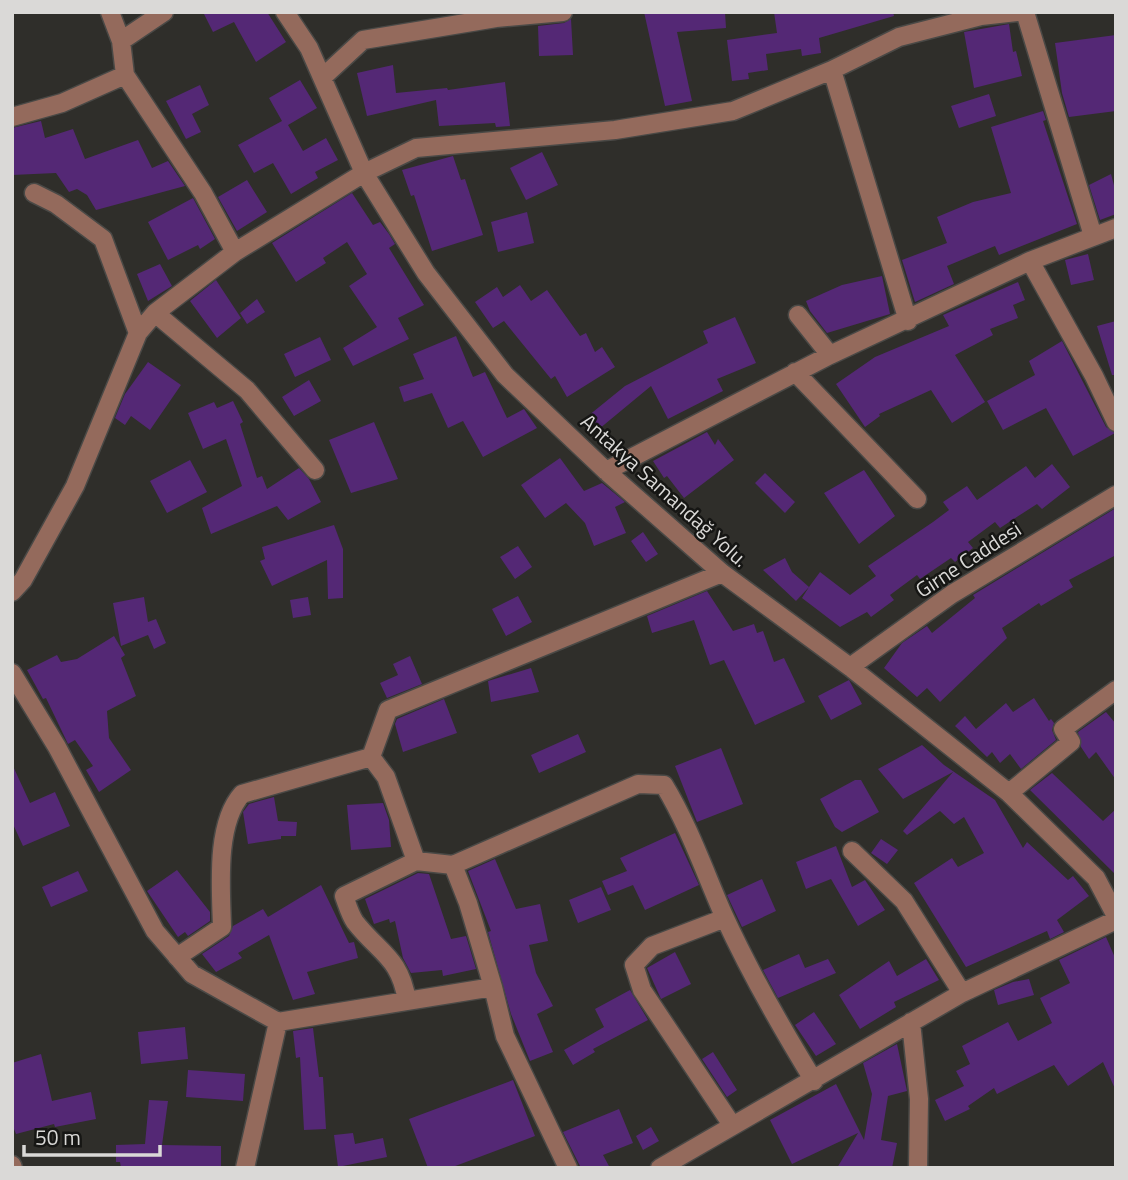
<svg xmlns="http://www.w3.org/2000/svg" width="1128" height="1180" viewBox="0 0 1128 1180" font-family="'Titillium Web',sans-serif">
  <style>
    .building { fill: #542875 }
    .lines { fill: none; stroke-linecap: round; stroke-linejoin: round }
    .minor-casing { stroke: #4a4946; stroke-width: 21 }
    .minor { stroke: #946a5c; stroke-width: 18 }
    .labels { text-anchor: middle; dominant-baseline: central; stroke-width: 5; stroke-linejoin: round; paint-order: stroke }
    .street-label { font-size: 21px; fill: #dad9d7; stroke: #161614 }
  </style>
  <rect width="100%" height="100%" fill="#2f2e2a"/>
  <!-- building -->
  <path class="building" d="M203,12H267L286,42L256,62L234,22L213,32Z
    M644,12H725L726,28L677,32L692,101L665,106Z
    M774,12H893L894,16L819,38L821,53L802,56L801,49L766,54L768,70L748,73L749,79L732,81L727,40L777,33Z
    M571,19L573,55L539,56L538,26L564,23Z
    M1009,24L1013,52L1016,51L1022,76L974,88L964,32Z
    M1116,35V111L1069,117L1062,93L1055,43Z
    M393,65L396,93L447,88L448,90L505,82L510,126L496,127L495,123L439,126L436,100L367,116L357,73Z
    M300,80L317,108L288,125L303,151L326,138L338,160L315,172L318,178L291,194L273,163L254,173L238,145L282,121L269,98Z
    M200,85L209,105L192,114L201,132L186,139L166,101Z
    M989,94L996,116L959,128L951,106Z
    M1043,111L1046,120L1043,121L1077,224L999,255L995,246L947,266L954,284L915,302L902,260L947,243L937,217L973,202L1011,193L991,127Z
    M41,121L45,138L73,129L85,159L138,140L152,168L168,161L185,186L96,210L87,195L77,189L69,192L56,173L12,175V128Z
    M542,152L558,185L526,200L510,168Z
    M453,156L461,180L465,179L483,235L432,251L414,195L411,196L402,170Z
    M1111,174L1116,193V214L1100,220L1089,185Z
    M247,180L267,212L237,231L218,197Z
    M352,193L373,225L380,222L389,234L395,244L389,248L424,305L398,318L409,339L353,366L343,348L377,327L349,286L367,274L347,242L323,258L326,263L296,282L272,243Z
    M193,198L215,239L200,249L198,245L168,260L148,222Z
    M527,212L534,243L498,252L491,222Z
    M1088,254L1094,280L1071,285L1065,260Z
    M160,264L172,286L148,301L137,274Z
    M882,276L890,314L827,333L810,311L806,301L842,285Z
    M216,280L241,318L217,338L190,301Z
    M1018,282L1025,300L1013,305L1018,318L990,329L993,335L955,355L985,402L952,423L931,390L879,414L880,416L865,427L836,384L875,357L949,326L943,315Z
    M520,285L531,301L547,290L580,336L586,333L595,352L602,347L615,367L567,397L555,376L551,379L504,321L493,328L475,302L497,287L503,297Z
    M257,299L265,312L247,324L240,313Z
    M735,317L756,363L717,379L723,391L668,419L651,386L599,429L588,416L625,386L708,343L703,331Z
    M1116,321V375H1112L1097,326Z
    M456,336L473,377L485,372L507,418L524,409L537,428L483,457L463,421L448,428L432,393L404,402L399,387L424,379L413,354Z
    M320,337L331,360L295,377L284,354Z
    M1062,341L1106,427L1115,433L1073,456L1046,408L1003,430L987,401L1035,375L1029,361Z
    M148,362L181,385L150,430L131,416L125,425L115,418L125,394Z
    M309,380L321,401L294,416L282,397Z
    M233,401L243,422L240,424L257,478L262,476L267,489L299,468L309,479L321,502L288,520L277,506L211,534L202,508L242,486L226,439L203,449L188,413L214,402L217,408Z
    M374,422L398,479L351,493L329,440Z
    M707,432L715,445L718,439L734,460L684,498L667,476L664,478L653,461Z
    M560,458L584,491L602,483L625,502L615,507L626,533L594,546L585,523L566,503L545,518L521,485Z
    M190,460L207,492L167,513L150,481Z
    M1052,464L1070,487L1042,509L1037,504L1000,528L995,522L968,542L973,548L955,562L951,558L920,579L917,575L890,595L894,600L871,617L867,612L840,627L802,598L809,587L796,601L763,570L785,558L792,572L809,587L820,572L850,595L876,576L868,566L933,522L949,510L943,502L967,486L977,500L1026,466L1035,478Z
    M864,470L895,516L859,544L824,493Z
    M765,473L795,502L785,513L755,483Z
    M1116,508V555L1069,580L1073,587L1041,606L1039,603L1002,628L1007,638L940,702L927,688L917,697L884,668L902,643L927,626L932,633L975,598L973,595Z
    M334,525L343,549V598L328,599L327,560L272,586L260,561L265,559L262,547Z
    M643,532L658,554L646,562L631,541Z
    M518,546L532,567L515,579L500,557Z
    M707,591L733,631L754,624L757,633L763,631L774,662L784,658L805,702L755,725L724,660L710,665L694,620L652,633L647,616Z
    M518,596L532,622L506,636L492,609Z
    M144,597L148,622L156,619L166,643L154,649L148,635L121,646L113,603Z
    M308,597L311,615L293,618L290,600Z
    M114,636L125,655L121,658L136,696L107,711L109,738L131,770L99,792L86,770L93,766L75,740L68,744L46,698L43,699L27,670L57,655L61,662L77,659Z
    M410,656L422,684L387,698L380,683L398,675L393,664Z
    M531,668L539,692L491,702L488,681Z
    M849,680L862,704L831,720L818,696Z
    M1034,698L1049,721L1051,719L1054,723L1052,730L1056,740L1021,769L1010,754L1000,763L992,752L987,757L955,726L965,716L976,729L1006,703L1013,712Z
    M444,699L457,733L403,752L395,724L397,719Z
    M1106,712L1116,724V780L1096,752L1089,759L1081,747L1078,732Z
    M578,734L586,752L539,773L531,755Z
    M922,745L944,765L995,800L1023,848L1027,842L1068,880L1073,876L1089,896L1057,920L1064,932L1050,939L1047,931L966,967L914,883L952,858L958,867L984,853L964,817L954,824L940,811L907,835L903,831L953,772L903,799L878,769Z
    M721,748L743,804L697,822L675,766Z
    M12,764L30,803L55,792L70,826L23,846L12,822Z
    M1052,773L1103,821L1116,809V875L1030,790Z
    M855,780H861L879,812L842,832L835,827L820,799Z
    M274,797L278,821L297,822L296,836H281V839L248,844L243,812L249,804Z
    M383,803L389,820L391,847L351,850L347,805Z
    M675,833L699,885L645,910L633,885L608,895L602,881L627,871L620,858Z
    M881,839L898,850L887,864L871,853Z
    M836,846L852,887L865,880L885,910L858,926L831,879L806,889L796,862Z
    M495,859L516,909L540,904L548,941L529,945L536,973L553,1006L537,1014L553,1052L530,1061L511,1014L488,932L491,931L468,871Z
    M177,870L210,912V921L188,936L185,932L178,937L147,891Z
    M78,871L88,891L51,907L42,887Z
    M418,873L429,874L451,939L466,936L476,969L443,976L442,970L411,973L403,958L395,921L390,923L389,919L374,924L365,899Z
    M762,879L776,911L742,927L727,895Z
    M321,885L349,943L354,942L358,958L307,972L315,994L293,1000L269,935L238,953L242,958L216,972L202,954L229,936L233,926L263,909L268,917Z
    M601,887L611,910L578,923L569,900Z
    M1106,937L1116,960V1091L1103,1062L1068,1086L1054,1065L997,1094L994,1088L968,1106L970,1109L945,1121L935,1100L964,1086L956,1071L970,1064L962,1046L1008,1022L1018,1041L1052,1023L1040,998L1070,983L1059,960Z
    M675,952L691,984L661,999L647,968Z
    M799,954L805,968L828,959L836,973L778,998L763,970Z
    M926,959L939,980L894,1002L896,1007L860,1029L839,995L889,961L897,976Z
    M1029,979L1034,995L998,1005L994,990L1013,982Z
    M630,990L648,1020L593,1049L595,1052L573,1065L564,1050L604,1027L595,1009Z
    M814,1012L836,1044L816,1056L795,1025Z
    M185,1027L188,1059L141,1064L138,1032Z
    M313,1028L319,1077H323L326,1129L304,1130L300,1057L296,1058L293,1031Z
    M897,1044L907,1091L888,1096L881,1140L897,1143L892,1168H837L858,1133L792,1164L770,1120L836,1084L864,1140L872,1094L863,1063Z
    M713,1052L737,1090L727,1097L702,1059Z
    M41,1054L52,1101L91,1092L96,1119L55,1127L54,1124L16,1134L12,1124V1063Z
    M188,1070L245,1074L243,1101L186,1097Z
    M513,1080L535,1136L450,1168H428L409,1119Z
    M149,1100L168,1101L162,1145L221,1146V1168H121L120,1162H116V1145L145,1144Z
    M619,1109L633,1143L603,1155L610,1168H581L563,1132Z
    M651,1127L659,1141L643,1150L636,1136Z
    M353,1133L355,1144L383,1138L387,1157L338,1167L334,1135Z"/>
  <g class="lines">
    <defs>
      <path id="minor" d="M110,12L121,41L125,75
        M285,12L309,48L364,173L426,273L505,375L606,471L722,573L850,667L1009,793L1096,878L1116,916
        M1025,12L1093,236
        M121,41L164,12
        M832,70L908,321
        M323,77L363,40L496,18L563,12
        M12,117L62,103L125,75L203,193L235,252
        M34,193L56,204L103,239L138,333
        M1030,261L1094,376L1116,422
        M155,313L247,390L315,470
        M798,315L830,355
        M795,372L917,499
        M606,471L830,355L1030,261L1116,228
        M12,592L23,580L75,486L138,333L155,313L235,252L364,173L416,148L615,130L733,111L832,70L899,37L981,16L1017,12
        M850,667L952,594L1116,495
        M12,673L57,747L155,931L192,974L278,1022L493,987L505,1036L568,1168
        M371,757L386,777L416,861L453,865L468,903L493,987
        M1009,793L1071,742L1063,729L1116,690
        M852,851L904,901L962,993
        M453,865L638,784L664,785C689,826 705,873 724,916C750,973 781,1027 814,1081
        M725,918L652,946L634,965L642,990L732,1125
        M177,957L222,927C221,889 215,824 242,794L371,757L388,710L722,573
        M407,1001C400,957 380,954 355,922C350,915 347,904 344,896L416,861
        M911,1022L919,1099L918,1168
        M12,1165L13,1168
        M245,1168L278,1022
        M660,1168L962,993L1116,920"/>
    </defs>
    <!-- minor casing -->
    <use href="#minor" class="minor-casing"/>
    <!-- minor -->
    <use href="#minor" class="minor"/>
  </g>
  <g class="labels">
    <!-- street labels -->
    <g class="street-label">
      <text transform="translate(665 490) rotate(42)">Antakya Samandağ Yolu.</text>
      <text transform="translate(968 559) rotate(-33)">Girne Caddesi</text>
    </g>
  </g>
  <!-- border -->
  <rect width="1128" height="1180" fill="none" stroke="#dad9d7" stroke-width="28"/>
  <!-- scale -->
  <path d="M24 1145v10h136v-10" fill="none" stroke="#dad9d7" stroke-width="3.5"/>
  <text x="35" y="1145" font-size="21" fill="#dad9d7" stroke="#161614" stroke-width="5" paint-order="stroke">50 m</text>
</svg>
